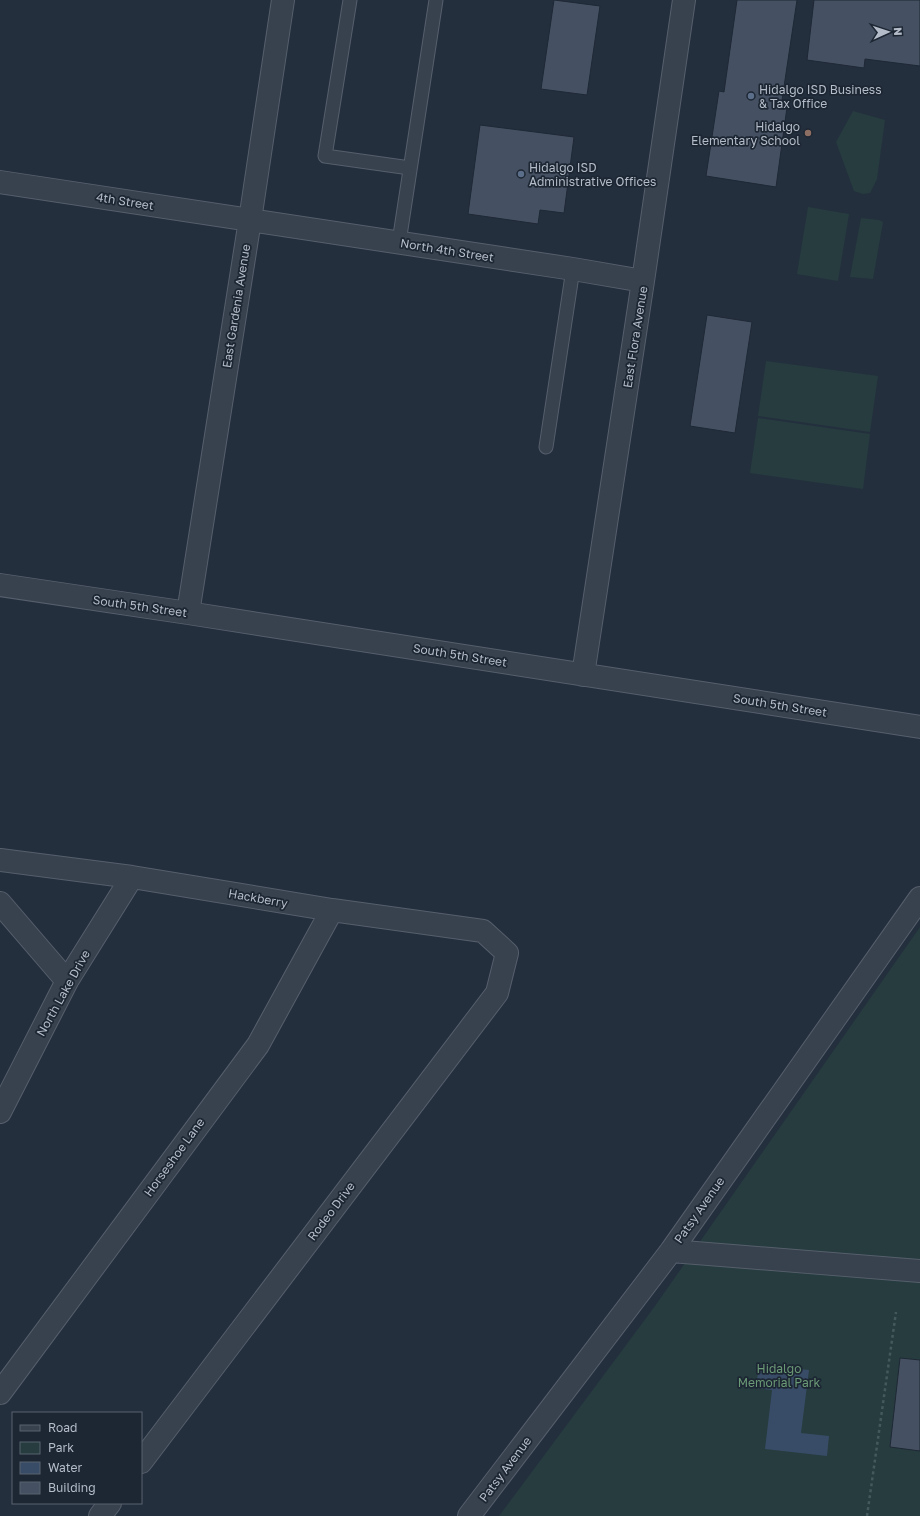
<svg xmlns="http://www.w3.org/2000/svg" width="920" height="1516" viewBox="0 0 920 1516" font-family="'Golos Text',sans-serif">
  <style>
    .green { fill: #263c3f }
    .water { fill: #394c67 }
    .building { fill: #455162; stroke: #1f2835 }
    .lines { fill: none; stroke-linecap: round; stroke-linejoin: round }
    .service-casing { stroke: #565f6c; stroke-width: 15 }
    .minor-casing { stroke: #565f6c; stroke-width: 24 }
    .path { stroke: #44595c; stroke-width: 2.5; stroke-dasharray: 3 3; stroke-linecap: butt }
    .service { stroke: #38414e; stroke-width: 13 }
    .minor { stroke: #38414e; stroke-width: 22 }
    .service-dot { fill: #5c6f8a; stroke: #1d2633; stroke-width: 1.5 }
    .education-dot { fill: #8d6e63; stroke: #1d2633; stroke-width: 1.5 }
    .labels { text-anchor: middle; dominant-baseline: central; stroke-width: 3.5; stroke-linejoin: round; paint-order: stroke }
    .poi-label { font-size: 12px; fill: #b4bcc9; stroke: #1d2633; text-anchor: start }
    .street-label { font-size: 12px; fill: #b4bcc9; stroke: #1d2633 }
    .park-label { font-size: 12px; fill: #6b9a76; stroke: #1d2633 }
  </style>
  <rect width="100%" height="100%" fill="#242f3e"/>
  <!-- green -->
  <path class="green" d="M853,111L885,120L877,179L870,193L863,194L854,191L836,142Z
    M808,207L849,214L838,281L797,274Z
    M861,218L879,220L883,222L873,279L850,277Z
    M766,361L878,376L870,432L758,416Z
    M758,418L870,434L863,489L750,473Z
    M920,927V1516H499L655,1306Z"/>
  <!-- water -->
  <path class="water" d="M759,1365L809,1370L801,1433L829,1436L827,1456L765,1449L772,1390L756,1388Z"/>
  <!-- building -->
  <path class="building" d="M554,0L600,6L587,95L541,89Z
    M737,0H797L782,100H788L776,187L706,176L719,91L724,92Z
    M814,0H920V66L865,59L864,68L807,60Z
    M480,125L574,137L564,213L540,210L538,224L468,214Z
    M707,315L752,322L735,433L690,426Z
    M900,1358L920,1360V1451L890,1447Z"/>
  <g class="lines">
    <defs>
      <path id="service" d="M350,0L325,156L410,168
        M399,242L436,0
        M546,447L573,269"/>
      <path id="minor" d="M0,182L573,269L643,281
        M0,585L188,613L920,727
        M188,613L250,220L283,0
        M583,675L643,281L684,0
        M0,860L132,877L332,910L483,931L507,953L497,993L141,1462
        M0,903L67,981
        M0,1112L67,981L132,877
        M671,1251L920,1271
        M0,1393L258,1045L332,910
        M100,1516L110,1503
        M469,1516L671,1251L920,898"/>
    </defs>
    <!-- service casing -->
    <use href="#service" class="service-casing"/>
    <!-- minor casing -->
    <use href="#minor" class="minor-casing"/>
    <!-- path -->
    <path class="path" d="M867,1516L896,1312"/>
    <!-- service -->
    <use href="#service" class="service"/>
    <!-- minor -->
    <use href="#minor" class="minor"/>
  </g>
  <!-- markers -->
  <g class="service-dot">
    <circle cx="751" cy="96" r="4"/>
    <circle cx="521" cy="174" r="4"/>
  </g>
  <circle class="education-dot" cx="808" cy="133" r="4"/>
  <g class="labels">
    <!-- poi labels -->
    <g class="poi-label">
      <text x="759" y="89">Hidalgo ISD Business<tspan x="759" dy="14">&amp; Tax Office</tspan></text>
      <text x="800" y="126" text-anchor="end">Hidalgo<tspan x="800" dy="14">Elementary School</tspan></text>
      <text x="529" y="167">Hidalgo ISD<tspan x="529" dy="14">Administrative Offices</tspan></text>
    </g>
    <!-- street labels -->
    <g class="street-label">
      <text transform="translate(125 201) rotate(9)">4th Street</text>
      <text transform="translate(447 250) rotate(9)">North 4th Street</text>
      <text transform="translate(236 306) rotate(-81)">East Gardenia Avenue</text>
      <text transform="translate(635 337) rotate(-81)">East Flora Avenue</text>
      <text transform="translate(140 606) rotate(8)">South 5th Street</text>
      <text transform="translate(460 655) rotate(9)">South 5th Street</text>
      <text transform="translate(780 705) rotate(9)">South 5th Street</text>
      <text transform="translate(258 898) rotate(10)">Hackberry</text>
      <text transform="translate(63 993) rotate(-61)">North Lake Drive</text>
      <text transform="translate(174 1157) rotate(-54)">Horseshoe Lane</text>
      <text transform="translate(699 1210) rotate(-55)">Patsy Avenue</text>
      <text transform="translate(331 1211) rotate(-53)">Rodeo Drive</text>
      <text transform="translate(505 1469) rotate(-53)">Patsy Avenue</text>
    </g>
    <!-- park labels -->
    <g class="park-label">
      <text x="779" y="1368">Hidalgo<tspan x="779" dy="14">Memorial Park</tspan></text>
    </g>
  </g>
  <!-- legend -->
  <rect x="12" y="1412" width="130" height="92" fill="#1d2633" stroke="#59626f"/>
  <rect x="20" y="1425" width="20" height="6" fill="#38414e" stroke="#59626f"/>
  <text x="48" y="1432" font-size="12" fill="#b4bcc9">Road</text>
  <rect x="20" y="1442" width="20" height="12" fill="#263c3f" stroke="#59626f"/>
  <text x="48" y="1452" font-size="12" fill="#b4bcc9">Park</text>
  <rect x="20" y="1462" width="20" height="12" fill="#394c67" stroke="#59626f"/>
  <text x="48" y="1472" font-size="12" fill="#b4bcc9">Water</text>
  <rect x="20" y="1482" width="20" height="12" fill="#455162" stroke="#59626f"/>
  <text x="48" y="1492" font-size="12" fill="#b4bcc9">Building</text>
  <!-- north arrow -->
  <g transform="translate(888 32) rotate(87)" stroke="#1d2633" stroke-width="3" paint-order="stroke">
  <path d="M0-3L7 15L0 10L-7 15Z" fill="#b4bcc9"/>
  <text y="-6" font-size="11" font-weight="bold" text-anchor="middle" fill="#b4bcc9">N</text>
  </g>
</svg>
